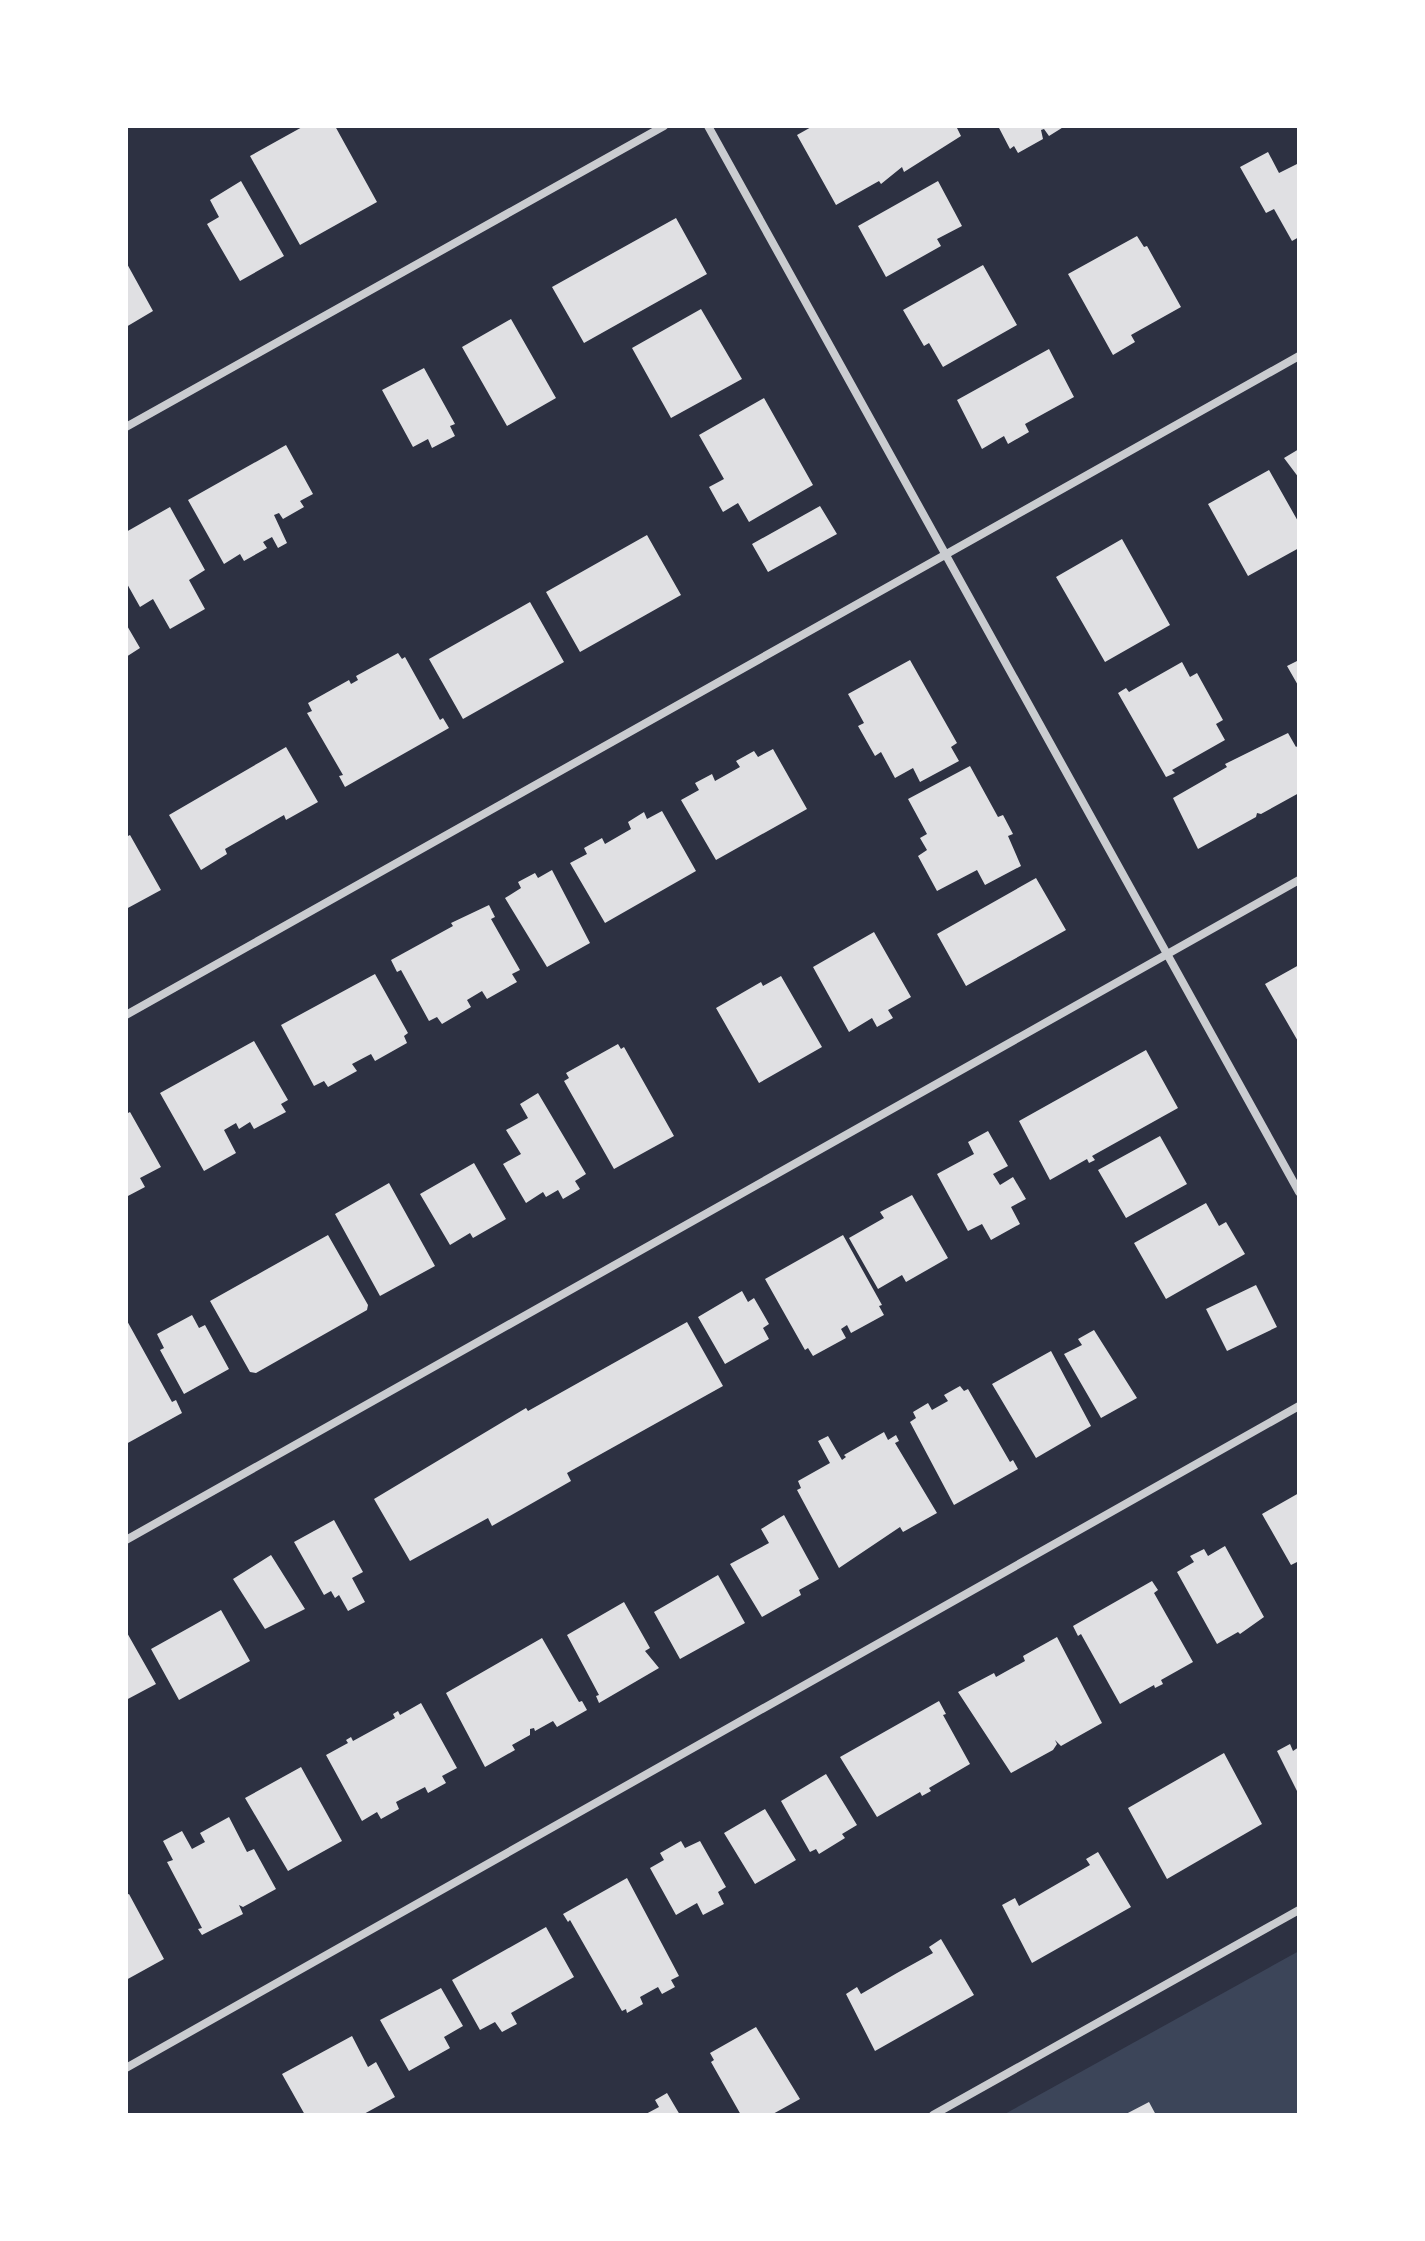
<svg xmlns="http://www.w3.org/2000/svg" width="1425" height="2241" viewBox="0 0 1425 2241" font-family="'Space Grotesk',sans-serif">
  <style>
    .green { fill: #3c4559 }
    .building { fill: #e0e0e3 }
    .lines { fill: none; stroke-linecap: round; stroke-linejoin: round }
    .minor { stroke: #caccd0; stroke-width: 8 }
  </style>
  <rect width="100%" height="100%" fill="#2d3142"/>
  <!-- green -->
  <path class="green" d="M1299,1951V2115H1003Z"/>
  <!-- building -->
  <path class="building" d="M304,126H335L377,202L300,245L250,156Z
    M813,126H956L961,136L904,172L902,167L881,184L879,181L836,205L797,135Z
    M998,126H1065L1049,136L1044,129L1041,130L1043,139L1018,153L1014,146L1010,149Z
    M1268,152L1279,173L1299,163V237L1292,241L1274,209L1266,213L1240,167Z
    M241,181L284,256L240,281L207,224L219,217L210,200Z
    M938,181L962,226L937,239L941,246L886,277L858,226Z
    M676,218L707,274L584,343L552,287Z
    M1137,236L1144,247L1147,246L1181,307L1131,335L1135,342L1113,355L1068,274Z
    M126,262L153,311L126,327Z
    M983,265L1017,325L943,367L929,343L924,346L903,310Z
    M701,309L742,379L671,418L632,348Z
    M511,319L556,398L507,426L462,347Z
    M1049,349L1074,397L1025,424L1029,432L1008,444L1004,436L982,449L957,400Z
    M424,368L455,424L450,426L455,436L432,448L428,439L413,447L382,390Z
    M764,398L813,485L749,522L738,503L723,512L709,487L724,479L699,435Z
    M286,445L313,494L300,501L304,507L283,519L279,513L274,515L287,543L278,548L272,537L263,542L267,548L244,561L240,554L224,564L188,500Z
    M1299,449V478L1284,458Z
    M1269,470L1299,523V548L1248,576L1208,504Z
    M820,506L837,534L768,572L752,544Z
    M170,507L205,570L189,580L205,609L170,629L153,599L140,607L126,582V532Z
    M647,535L681,595L580,652L546,592Z
    M1122,539L1170,625L1105,662L1056,577Z
    M530,602L564,662L463,719L429,659Z
    M126,624L140,648L126,657Z
    M398,653L402,659L405,657L440,720L443,718L449,728L345,787L339,776L343,775L307,713L312,711L308,703L349,680L351,684L358,680L356,676Z
    M910,660L957,743L951,747L959,761L920,782L913,768L895,778L881,752L875,756L858,726L864,723L848,694Z
    M1299,660V687L1287,666Z
    M1182,662L1190,677L1197,673L1223,720L1216,724L1225,740L1172,770L1175,773L1166,777L1118,693L1126,688L1129,692Z
    M1288,733L1296,747L1299,745V793L1261,814L1257,813L1256,817L1198,849L1173,798L1227,767L1225,764Z
    M286,747L318,802L286,820L284,815L225,849L227,854L201,870L169,815Z
    M773,749L807,809L716,860L681,800L699,790L695,783L712,774L715,781L740,767L736,761L754,751L758,757Z
    M970,766L998,817L1003,815L1013,834L1008,836L1021,866L985,885L977,870L937,891L918,856L927,850L920,838L927,834L908,799Z
    M662,811L696,871L605,923L570,863L587,854L584,848L602,838L605,844L631,829L628,822L644,812L647,819Z
    M130,835L161,890L126,909V837Z
    M552,870L590,943L547,967L505,898L521,888L518,882L535,873L538,878Z
    M1036,878L1066,930L966,986L937,934Z
    M489,905L495,917L491,919L520,970L512,974L517,982L487,999L482,991L467,1000L471,1007L442,1024L437,1017L429,1021L401,970L397,972L391,960L453,926L451,923Z
    M874,932L911,997L888,1010L893,1018L877,1027L872,1018L849,1032L813,967Z
    M1299,965V1043L1265,984Z
    M375,974L408,1033L404,1036L407,1043L375,1061L371,1054L352,1064L357,1071L328,1087L324,1081L314,1086L281,1025Z
    M781,976L822,1047L759,1083L716,1008L761,982L763,986Z
    M254,1041L288,1100L281,1104L286,1112L254,1129L250,1122L239,1129L236,1123L224,1130L236,1153L204,1171L160,1093Z
    M618,1044L621,1049L624,1047L674,1136L614,1169L564,1081L569,1078L566,1073Z
    M1146,1050L1178,1108L1092,1156L1095,1160L1089,1163L1087,1159L1050,1180L1019,1121Z
    M538,1093L586,1174L575,1181L580,1189L563,1199L558,1190L546,1197L543,1192L526,1203L503,1164L521,1154L506,1130L528,1118L520,1104Z
    M130,1112L161,1167L140,1178L145,1187L126,1197V1114Z
    M988,1131L1008,1166L993,1174L1000,1185L1013,1177L1026,1199L1011,1207L1020,1224L991,1240L982,1224L968,1231L937,1174L974,1154L968,1142Z
    M1160,1136L1187,1184L1126,1218L1098,1170Z
    M474,1163L506,1219L473,1238L470,1233L450,1245L420,1194Z
    M389,1183L435,1266L380,1296L335,1214Z
    M912,1195L948,1258L906,1282L902,1275L878,1289L849,1238L884,1218L880,1212Z
    M1206,1203L1219,1226L1226,1222L1245,1254L1166,1299L1134,1243Z
    M328,1235L368,1305L367,1310L256,1373L250,1372L210,1301Z
    M843,1235L882,1305L879,1306L884,1315L851,1333L847,1325L841,1329L846,1338L813,1356L808,1348L805,1350L765,1279Z
    M1256,1285L1277,1327L1227,1351L1206,1309Z
    M742,1291L748,1302L754,1298L769,1324L763,1328L769,1339L725,1364L698,1317Z
    M192,1315L199,1328L205,1325L229,1369L184,1394L160,1350L164,1348L157,1334Z
    M126,1319L172,1402L176,1400L182,1413L126,1444Z
    M687,1322L723,1386L567,1473L571,1481L492,1526L488,1518L410,1561L374,1499L526,1408L528,1411Z
    M1094,1330L1137,1398L1101,1418L1064,1354L1082,1345L1078,1339Z
    M1051,1351L1091,1426L1036,1458L992,1384Z
    M960,1386L964,1391L968,1389L1010,1462L1013,1460L1018,1469L954,1505L910,1422L916,1418L913,1412L928,1403L932,1410L948,1401L944,1395Z
    M884,1432L888,1440L896,1435L899,1441L895,1443L937,1513L903,1532L900,1527L839,1568L797,1490L801,1488L798,1481L830,1463L818,1441L828,1436L842,1460L846,1457L844,1455Z
    M1299,1493V1561L1291,1565L1262,1514Z
    M784,1515L819,1579L799,1590L801,1595L762,1617L730,1564L769,1543L761,1529Z
    M334,1520L363,1572L352,1578L365,1602L348,1611L339,1595L335,1598L331,1591L324,1595L294,1542Z
    M1225,1546L1264,1617L1240,1634L1238,1632L1217,1644L1177,1572L1194,1562L1190,1556L1204,1549L1208,1556Z
    M271,1555L305,1609L265,1629L233,1579Z
    M718,1575L745,1623L680,1659L654,1612Z
    M1152,1581L1158,1590L1154,1593L1193,1662L1161,1680L1163,1684L1155,1688L1154,1685L1120,1704L1081,1634L1078,1636L1073,1626Z
    M624,1602L650,1648L645,1651L659,1668L599,1703L596,1696L599,1695L567,1635Z
    M221,1610L250,1661L179,1700L151,1649Z
    M126,1631L156,1684L126,1700Z
    M1057,1637L1102,1723L1061,1746L1055,1740L1057,1744L1053,1750L1011,1773L958,1692L994,1673L996,1677L1025,1661L1023,1656Z
    M542,1638L579,1702L582,1701L587,1710L557,1727L553,1721L535,1731L534,1728L530,1729V1735L512,1745L515,1750L485,1767L446,1693Z
    M939,1701L946,1714L943,1715L970,1764L929,1788L931,1791L922,1796L920,1792L877,1817L840,1757Z
    M421,1703L457,1768L442,1776L446,1783L428,1793L425,1787L396,1802L399,1809L381,1819L377,1812L362,1821L326,1755L348,1743L346,1740L351,1737L353,1741L395,1718L393,1714L398,1711L400,1715Z
    M1290,1744L1293,1751L1299,1747V1795L1277,1751Z
    M1224,1753L1262,1824L1167,1879L1128,1808Z
    M301,1767L342,1841L288,1871L245,1798Z
    M826,1774L857,1825L842,1834L845,1838L819,1854L816,1849L810,1852L781,1801Z
    M765,1809L796,1860L755,1884L724,1833Z
    M229,1817L247,1852L254,1849L276,1889L243,1907L239,1905L243,1914L202,1935L198,1929L202,1928L167,1862L173,1860L163,1841L182,1831L192,1849L205,1842L200,1833Z
    M681,1841L685,1848L700,1841L726,1887L718,1892L724,1904L703,1915L697,1903L676,1915L650,1868L664,1860L660,1853Z
    M1098,1852L1131,1907L1032,1963L1002,1905L1015,1898L1019,1906L1090,1865L1086,1859Z
    M627,1878L679,1976L671,1980L675,1987L662,1994L658,1987L640,1997L643,2004L627,2013L626,2009L622,2011L570,1920L568,1922L563,1914Z
    M129,1894L164,1959L126,1980V1895Z
    M546,1927L574,1977L511,2013L517,2024L502,2032L495,2022L480,2030L452,1980Z
    M941,1939L974,1995L875,2051L846,1994L857,1987L861,1994L897,1973L933,1953L929,1947Z
    M441,1988L463,2026L444,2037L450,2048L409,2071L380,2020Z
    M756,2027L800,2099L771,2115H741L711,2062L714,2060L710,2053Z
    M352,2036L368,2067L376,2062L395,2097L362,2115H305L282,2074Z
    M667,2093L680,2115H644L659,2107L655,2100Z
    M1149,2102L1156,2115H1124Z"/>
  <g class="lines">
    <!-- minor -->
    <path class="minor" d="M708,126L1299,1192
      M126,427L664,126
      M126,1015L1299,356
      M126,1540L1299,880
      M126,2068L1299,1406
      M933,2115L1299,1910"/>
  </g>
  <!-- border -->
  <rect width="1425" height="2241" fill="none" stroke="#ffffff" stroke-width="256"/>
</svg>
